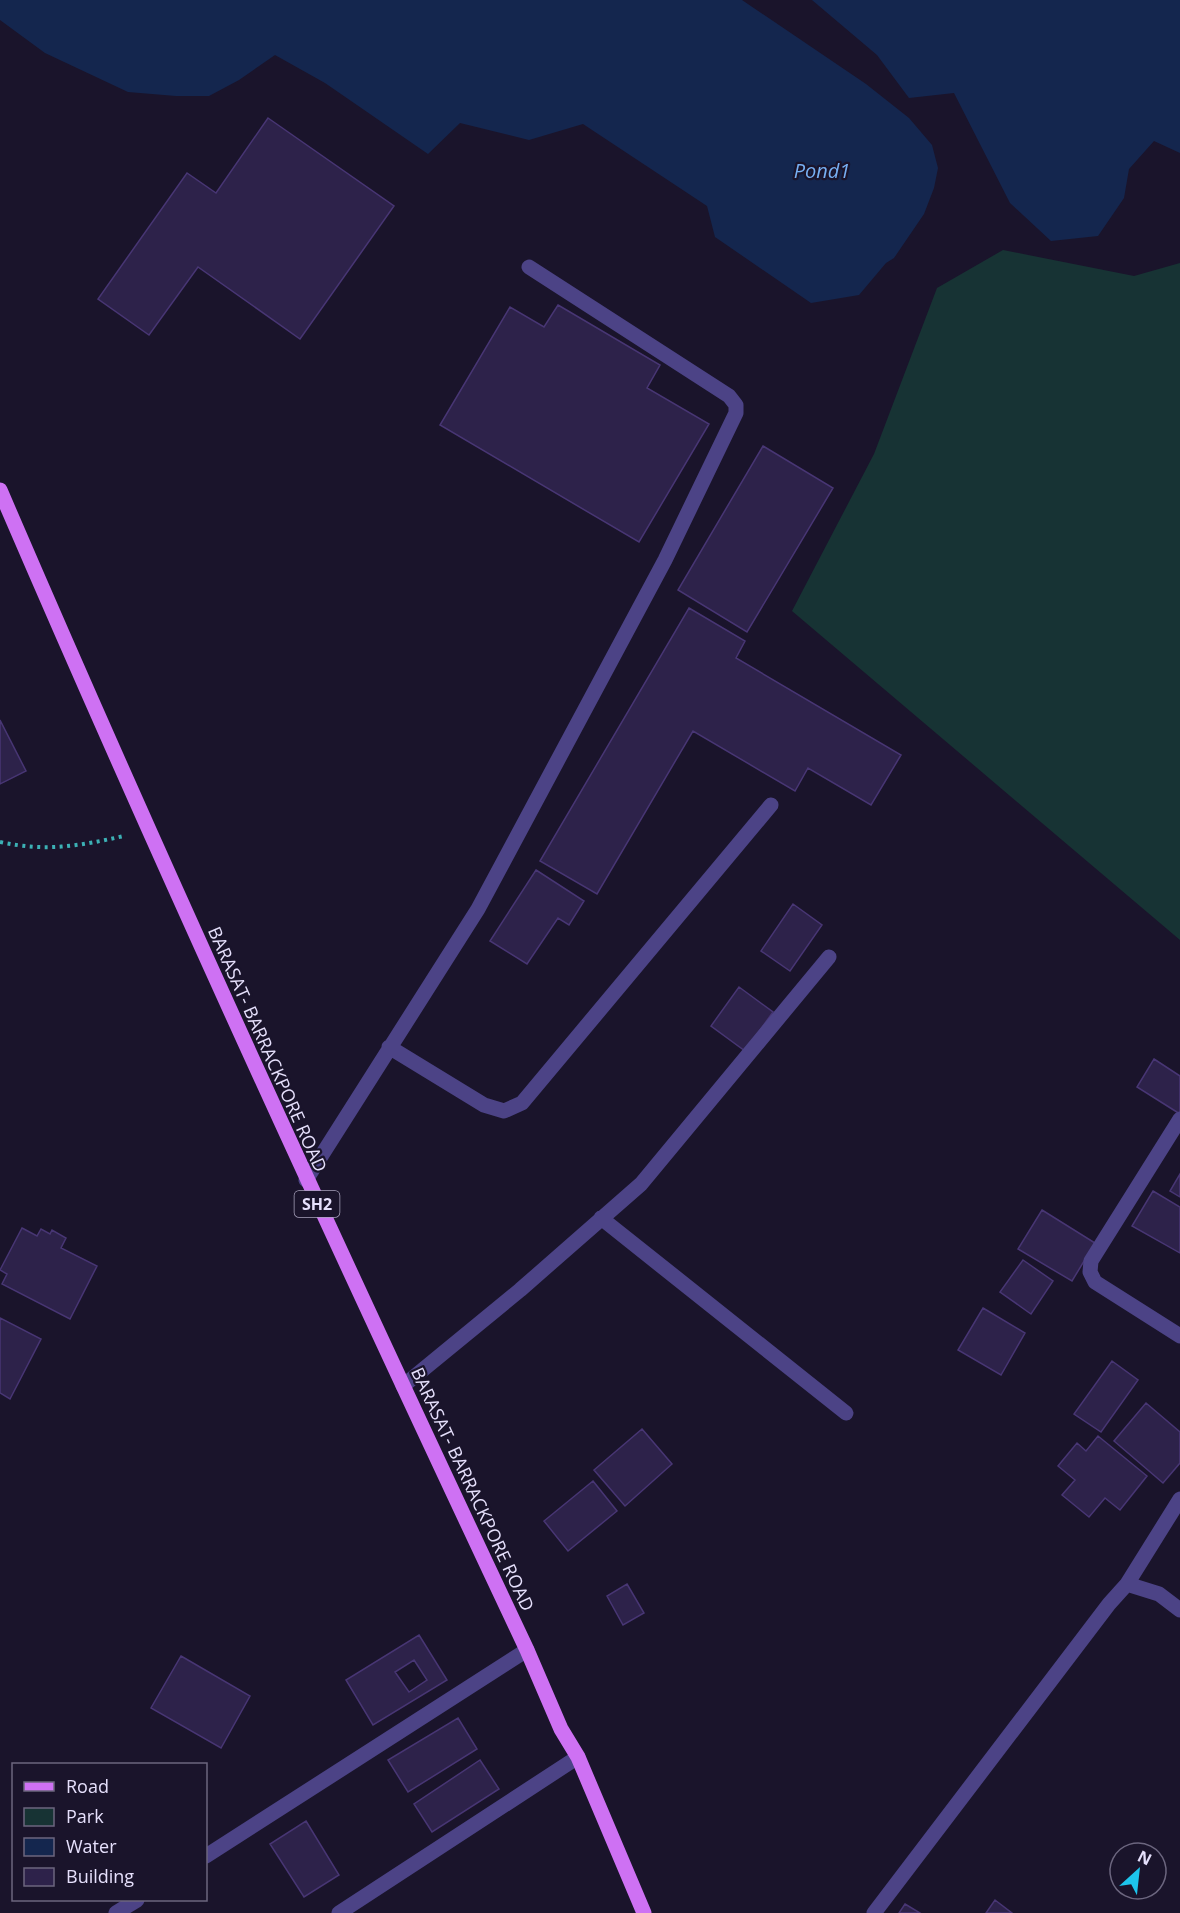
<svg xmlns="http://www.w3.org/2000/svg" width="1180" height="1913" viewBox="0 0 1180 1913" font-family="'Open Sans',sans-serif">
  <style>
    .green { fill: #173334 }
    .water { fill: #14264e }
    .building { fill: #2d224a; stroke: #483674; stroke-width: 1.5; fill-rule: evenodd }
    .lines { fill: none; stroke-linecap: round; stroke-linejoin: round }
    .path { stroke: #3cb1b5; stroke-width: 4; stroke-dasharray: 3 4.5; stroke-linecap: butt }
    .minor { stroke: #4c4386; stroke-width: 15 }
    .primary { stroke: #ce71f3; stroke-width: 15 }
    .labels { text-anchor: middle; dominant-baseline: central; stroke-width: 4.5; stroke-linejoin: round; paint-order: stroke }
    .shield { fill: #1a142b; stroke: #a9a3bd; stroke-width: 1.5 }
    .shield-label { font-size: 16px; font-weight: bold; fill: #e6e0fc }
    .street-label { font-size: 18px; fill: #e6e0fc; stroke: #1a142b }
    .water-label { font-size: 20px; font-style: italic; fill: #77aff3; stroke: #1a142b }
  </style>
  <rect width="100%" height="100%" fill="#1a142b"/>
  <!-- green -->
  <path class="green" d="M1003,250L1134,276L1180,263V940L792,611L874,454L937,288Z"/>
  <!-- water -->
  <path class="water" d="M0,0H742L866,84L909,118L932,145L938,168L934,188L924,214L894,258L886,263L859,295L811,303L715,237L707,206L583,124L529,140L460,123L428,154L325,83L275,55L239,80L209,96H176L128,92L45,53L0,20Z
    M812,0H1180V153L1154,141L1129,169L1124,198L1098,236L1051,241L1010,203L954,93L909,98L877,55Z"/>
  <!-- building -->
  <path class="building" d="M268,118L394,206L300,339L198,267L149,335L98,299L187,173L216,193Z
    M558,305L660,365L647,388L709,424L639,542L440,425L510,307L544,327Z
    M763,446L833,488L747,632L678,590Z
    M689,608L745,641L736,658L901,755L871,805L808,768L795,791L693,731L597,894L540,861Z
    M0,720L26,771L0,784Z
    M536,870L584,901L569,925L558,918L527,964L490,941Z
    M793,904L822,925L790,971L761,951Z
    M739,987L773,1012L745,1051L711,1026Z
    M1154,1059L1180,1076V1114L1137,1087Z
    M1180,1174V1197L1170,1191Z
    M1153,1191L1180,1207V1253L1132,1226Z
    M1042,1210L1095,1243L1072,1281L1018,1249Z
    M22,1228L37,1236L41,1229L50,1234L52,1230L66,1238L61,1248L97,1266L70,1319L2,1284L7,1274L0,1270Z
    M1023,1260L1053,1281L1031,1314L1000,1292Z
    M983,1308L1025,1333L1001,1375L958,1350Z
    M0,1318L41,1339L10,1399L0,1393Z
    M1112,1361L1138,1380L1101,1432L1074,1414Z
    M1146,1403L1180,1432V1463L1163,1483L1114,1441Z
    M642,1429L672,1464L625,1506L594,1470Z
    M1098,1436L1147,1476L1120,1510L1105,1498L1089,1517L1062,1495L1075,1480L1058,1466L1077,1443L1086,1451Z
    M593,1481L617,1511L568,1551L544,1521Z
    M627,1584L644,1613L623,1625L607,1596Z
    M419,1635L447,1680L373,1725L346,1680ZM414,1660L427,1680L409,1692L395,1672Z
    M181,1656L250,1696L221,1748L151,1708Z
    M458,1718L477,1749L408,1792L388,1760Z
    M480,1760L499,1789L432,1832L414,1804Z
    M306,1821L339,1875L304,1897L270,1844Z
    M995,1900L1012,1913H986Z
    M905,1904L920,1913H899Z"/>
  <g class="lines">
    <!-- path -->
    <path class="path" d="M0,842C47,852 78,846 124,836"/>
    <!-- minor -->
    <path class="minor" d="M389,1047L484,1105L504,1111L522,1103L771,805
      M1180,1119L1091,1261L1090,1272L1095,1282L1180,1336
      M306,1180L478,909L665,560L736,413V405L729,396L529,267
      M601,1218L846,1413
      M403,1386L520,1290L641,1184L829,957
      M1127,1584L1180,1499
      M206,1856L527,1650
      M116,1913L137,1900
      M339,1913L578,1757
      M874,1913L1109,1604L1127,1584L1159,1594L1180,1610"/>
    <!-- primary -->
    <path class="primary" d="M0,490C168,881 346,1266 527,1650L561,1729L578,1757L644,1913"/>
  </g>
  <g class="labels">
    <!-- shield labels -->
    <rect class="shield" x="294.5" y="1191" width="45" height="26" rx="4.5"/>
    <g class="shield-label">
      <text x="317" y="1204">SH2</text>
    </g>
    <!-- street labels -->
    <g class="street-label">
      <text transform="translate(268 1049) rotate(66)">BARASAT- BARRACKPORE ROAD</text>
      <text transform="translate(473 1489) rotate(65)">BARASAT- BARRACKPORE ROAD</text>
    </g>
    <!-- water labels -->
    <g class="water-label">
      <text x="822" y="170">Pond1</text>
    </g>
  </g>
  <!-- legend -->
  <rect x="12" y="1763" width="195" height="138" fill="#1a142b" stroke="#6c667f" stroke-width="1.5"/>
  <rect x="24" y="1782" width="30" height="9" fill="#ce71f3" stroke="#6c667f" stroke-width="1.5"/>
  <text x="66" y="1793" font-size="18" fill="#e6e0fc">Road</text>
  <rect x="24" y="1808" width="30" height="18" fill="#173334" stroke="#6c667f" stroke-width="1.5"/>
  <text x="66" y="1823" font-size="18" fill="#e6e0fc">Park</text>
  <rect x="24" y="1838" width="30" height="18" fill="#14264e" stroke="#6c667f" stroke-width="1.5"/>
  <text x="66" y="1853" font-size="18" fill="#e6e0fc">Water</text>
  <rect x="24" y="1868" width="30" height="18" fill="#2d224a" stroke="#6c667f" stroke-width="1.5"/>
  <text x="66" y="1883" font-size="18" fill="#e6e0fc">Building</text>
  <!-- north arrow -->
  <g transform="translate(1138 1871) rotate(27)"><circle r="28" fill="#1a142b" stroke="#6c667f" stroke-width="1.5"/>
  <path d="M0-4.5L10 22L0 15L-10 22Z" fill="#1dc5ec"/>
  <text y="-9" font-size="16" font-weight="bold" text-anchor="middle" fill="#e6e0fc">N</text>
  </g>
</svg>
